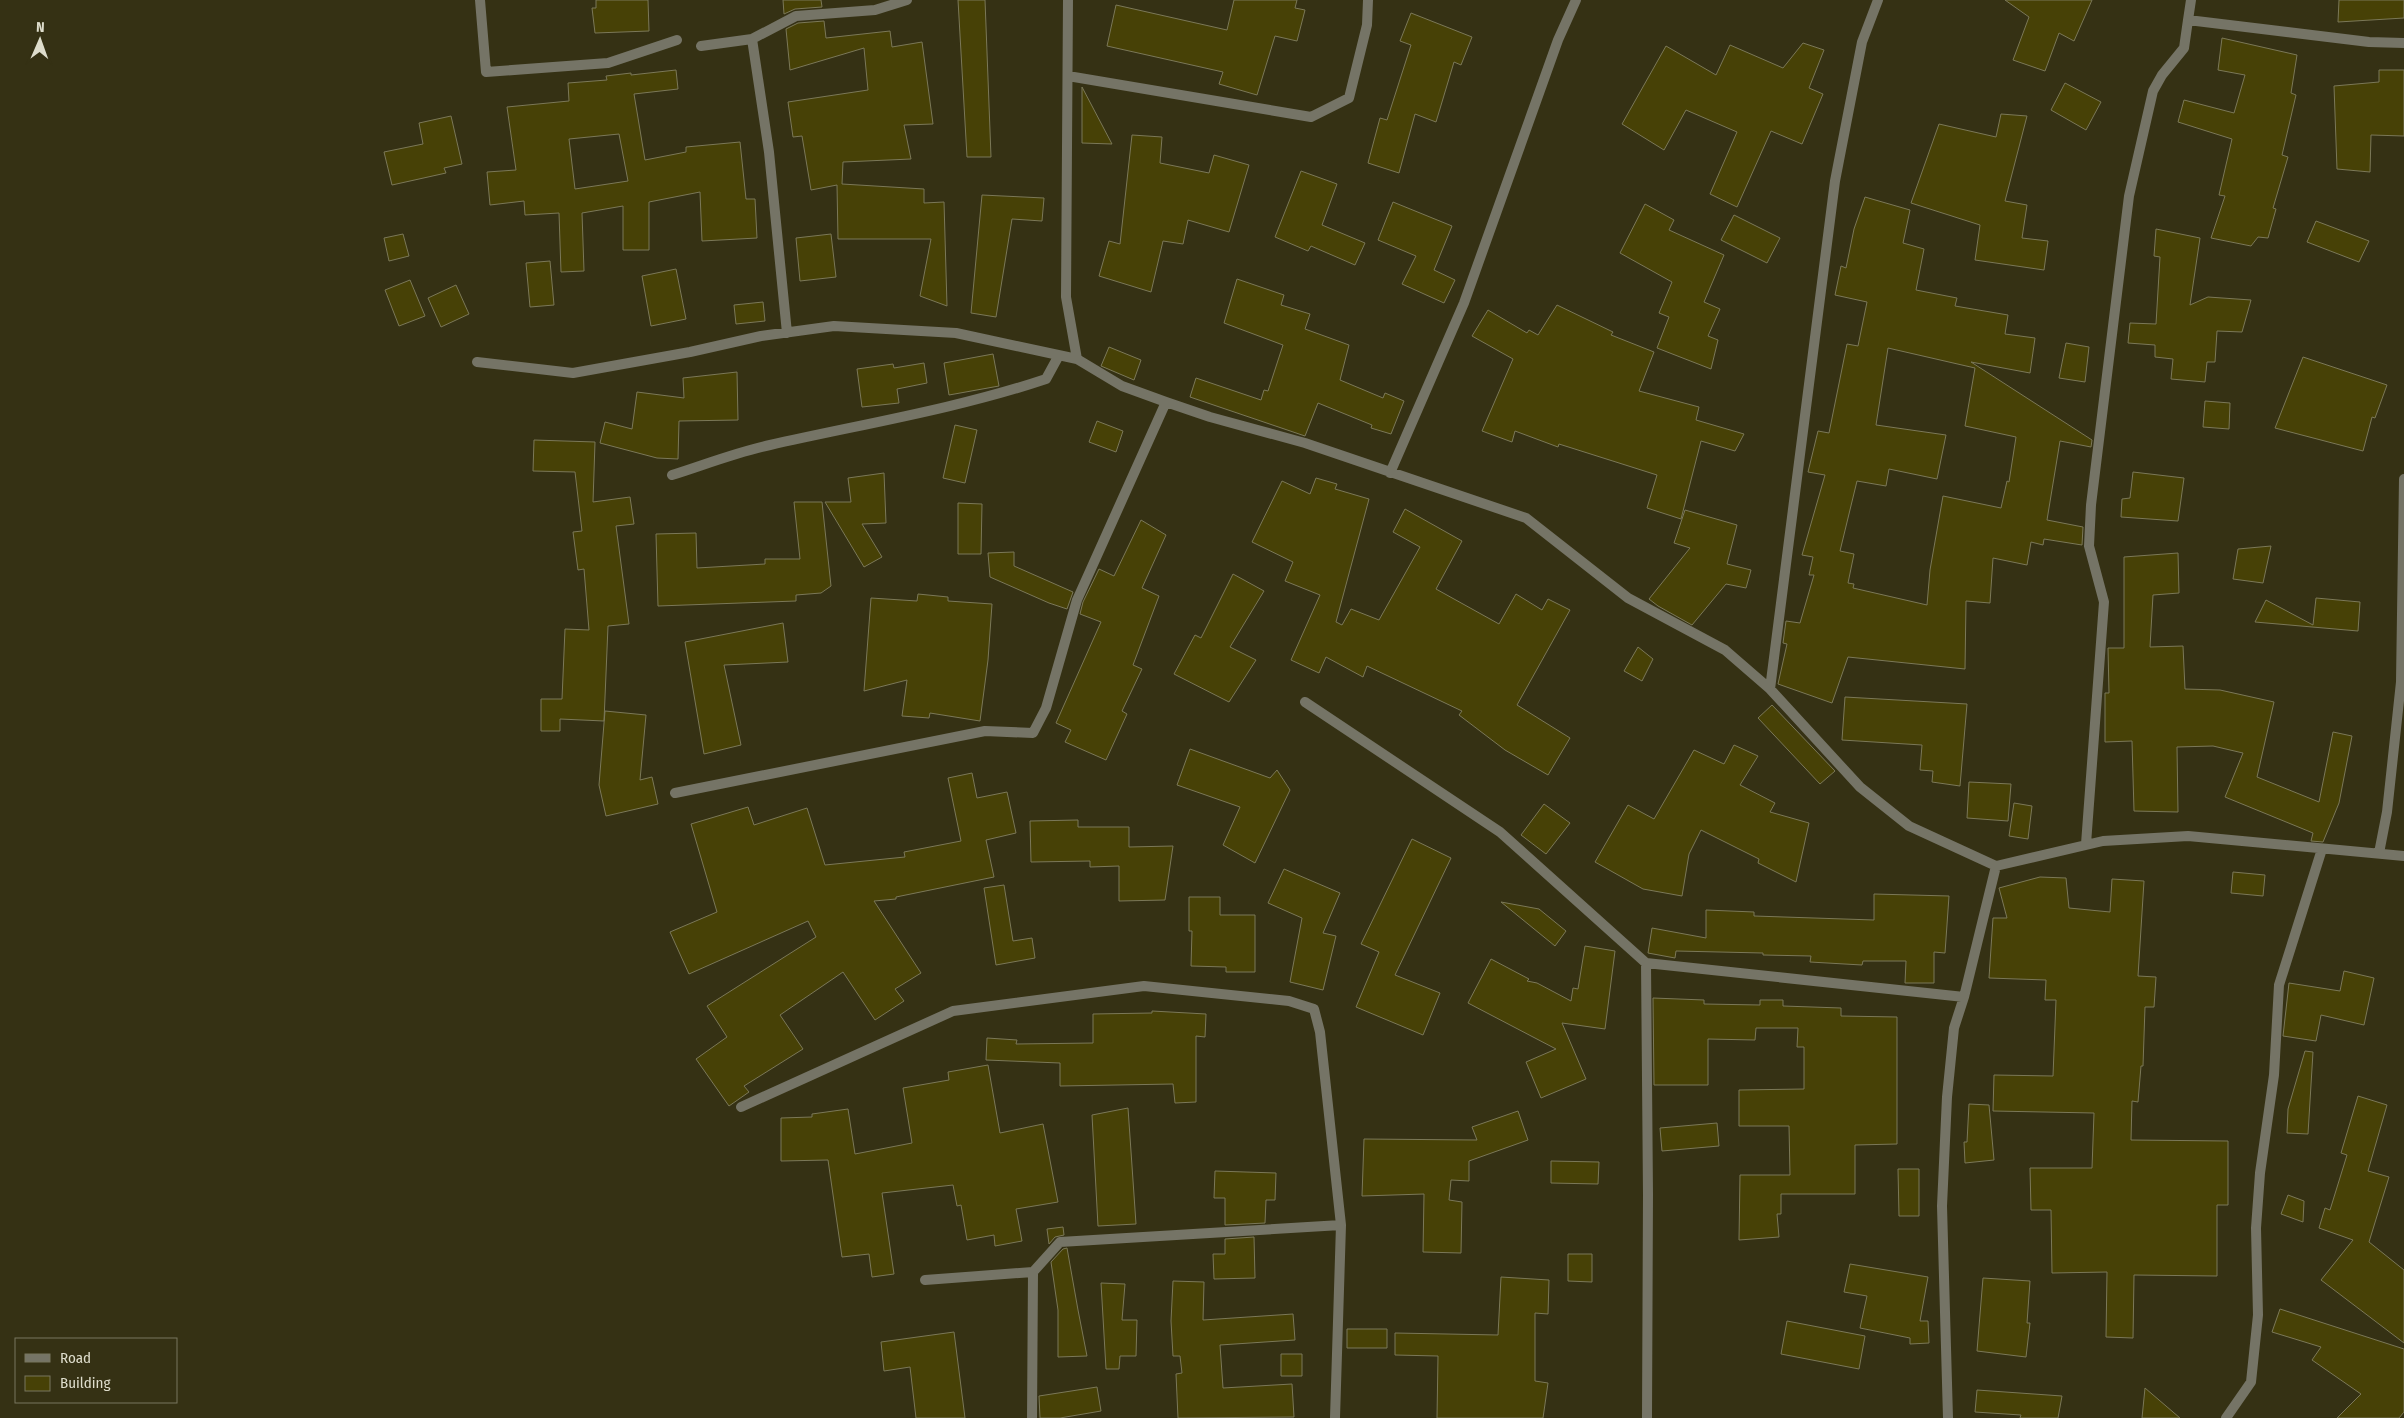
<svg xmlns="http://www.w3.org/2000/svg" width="2404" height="1418" viewBox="0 0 2404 1418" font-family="'Fira Sans Condensed',sans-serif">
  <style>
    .building { fill: #474106; stroke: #7b7858; fill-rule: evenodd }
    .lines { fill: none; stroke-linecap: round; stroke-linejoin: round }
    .street { stroke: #757466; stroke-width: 10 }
  </style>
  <rect width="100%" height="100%" fill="#353114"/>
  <!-- building -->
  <path class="building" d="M596,0H648L649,31L595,33L592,8H596Z
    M783,0H821L822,7L795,9L784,14Z
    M958,0H985L991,157H967Z
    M1234,0H1297L1295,8L1305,10L1297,41L1275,36L1257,95L1219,84L1223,72L1107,46L1116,5L1227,30Z
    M2005,0H2092L2074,41L2059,33L2045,71L2013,60L2029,17Z
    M2339,0H2404V18L2338,22Z
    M1411,13L1472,37L1461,65L1454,62L1436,122L1415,114L1399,173L1368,163L1380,118L1387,120L1411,45L1400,41Z
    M824,21L826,38L890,31L892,47L922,42L933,124L904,125L911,159L843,162L842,184L924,189V203L944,202L947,306L920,296L931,239H838L837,185L811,190L802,136L793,137L788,102L868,90L864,48L790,70L786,29L798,23Z
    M2222,38L2297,55L2291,93L2296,95L2282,155L2288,157L2273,208L2276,209L2268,238L2258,237L2251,246L2211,238L2225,196L2219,195L2232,139L2178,122L2184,100L2234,113L2245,75L2218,70Z
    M1803,43L1824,50L1809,88L1823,94L1802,144L1771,131L1737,207L1710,194L1737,132L1686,110L1664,150L1622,124L1666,46L1716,75L1730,45L1783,68Z
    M676,70L678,89L634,94L645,160L686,152V147L740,142L746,199H755L757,238L702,241L700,192L649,202V250H623V206L582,213L584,271L561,272L559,213L525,215L524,201L490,205L487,172L516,170L507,107L569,101L568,83L607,80L606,76L631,73V75ZM619,134L628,181L575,189L569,139Z
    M2379,70H2404V136L2371,135L2370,172L2337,169L2334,86L2379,82Z
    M2065,83L2101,102L2086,130L2051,110Z
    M1082,87L1112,144L1082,143Z
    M2001,114L2027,116L2005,201L2027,205L2022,238L2048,241L2044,270L1975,260L1980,225L1911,203L1939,124L1996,137Z
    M451,116L462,164L444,168L446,173L392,185L384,152L423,144L419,123Z
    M1132,135L1162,137L1160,163L1209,173L1214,155L1249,165L1229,232L1188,220L1183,244L1163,241L1151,292L1099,276L1109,241L1120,244Z
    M1301,171L1337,184L1322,225L1365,243L1355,265L1311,246L1308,251L1275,237Z
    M982,195L1044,198L1042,221L1012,219L996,317L971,313Z
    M1865,197L1910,210L1903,243L1924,249L1916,290L1957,298L1955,306L2008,315L2005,334L2035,338L2030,373L1971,362L2092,440L2091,447L2060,441L2047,520L2083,527L2082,545L2044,539L2043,545L2031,542L2027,565L1993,558L1990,603L1966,601L1965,669L1848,657L1832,703L1778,684L1787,644L1783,643L1786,621L1800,623L1814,575H1809L1813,557L1802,555L1825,475L1808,472L1818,431L1829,433L1847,344L1858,346L1867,302L1835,295L1841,266L1846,268L1854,229ZM1888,348L1975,368L1965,426L2016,437L2009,482L2007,481L2001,508L1943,496L1930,570L1927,605L1853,588L1854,584L1848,583L1854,554L1840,551L1857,481L1886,486L1889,469L1937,479L1946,435L1876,425Z
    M1393,202L1452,226L1434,270L1455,280L1444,303L1402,284L1416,256L1378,240Z
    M1645,204L1674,220L1669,230L1724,255L1704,302L1720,309L1708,336L1718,340L1711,369L1657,348L1669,317L1659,313L1672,282L1620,253Z
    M1734,215L1780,238L1767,263L1721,240Z
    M2316,221L2369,241L2359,262L2307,242Z
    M2156,229L2200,238L2190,305L2208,297L2251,300L2242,332L2217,331L2215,362H2207L2205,382L2171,379L2173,359L2155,357V345L2128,343L2130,323L2156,324L2160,257L2154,256Z
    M403,234L409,256L389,261L384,238Z
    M831,234L836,277L800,281L796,238Z
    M550,261L554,305L530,307L526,263Z
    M676,269L686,319L651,326L642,276Z
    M1237,279L1284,295L1281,305L1310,314L1305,329L1349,345L1340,380L1383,398L1385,393L1404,401L1391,434L1371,428L1372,425L1318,403L1305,436L1190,397L1196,378L1261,400L1264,390L1268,391L1283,345L1224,323Z
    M410,280L425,316L399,326L385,290Z
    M456,285L469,314L441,327L428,298Z
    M763,302L765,321L736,324L734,305Z
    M1557,305L1613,332L1611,335L1654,352L1639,391L1699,407L1696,420L1744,434L1735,451L1701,441L1681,519L1647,508L1657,475L1559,444L1558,447L1515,431L1512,442L1482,431L1513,359L1472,336L1488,310L1527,333L1529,330L1538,335Z
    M2066,343L2089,347L2085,382L2059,378Z
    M1109,347L1141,360L1134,380L1101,366Z
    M993,354L999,386L949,395L944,363Z
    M2303,357L2387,385L2375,418L2372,417L2363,451L2275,428Z
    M924,363L927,383L897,389L899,403L862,407L857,369L893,364L894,368Z
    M737,372L738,420L679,421L678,459L657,458L600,443L605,422L632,429L637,392L684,398L683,378Z
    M2205,401L2230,403L2229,429L2203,427Z
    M1097,421L1123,431L1116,452L1089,442Z
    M955,425L977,430L965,483L943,478Z
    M534,440L595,442L593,502L630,497L634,524L616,526L629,624L608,626L604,721L560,719V731H541V699H562L565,629L589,630L584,569L578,570L573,532L582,531L575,472L533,471Z
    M2133,472L2184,478L2178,521L2121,517L2122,499L2130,498Z
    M884,473L886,523L862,524L882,557L864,567L825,502H851L848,478Z
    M1316,478L1337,484L1335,489L1369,499L1336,622L1342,625L1351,609L1379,620L1420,547L1393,532L1405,509L1462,541L1436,589L1499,624L1516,594L1542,610L1548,599L1570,610L1517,705L1570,738L1548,775L1505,750L1459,715L1462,711L1367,666L1363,677L1326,657L1319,673L1291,660L1320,595L1285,581L1293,562L1252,542L1282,481L1310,494Z
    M794,502H822L831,586L821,593L796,595V601L658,606L656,534L696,533L697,568L765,564V559H800Z
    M958,503L982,504L981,554H958Z
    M1685,510L1737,525L1727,564L1751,570L1746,588L1726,584L1692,625L1658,606L1649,599L1690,548L1674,543Z
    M1141,520L1166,535L1142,588L1159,596L1133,665L1142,669L1122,711L1127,714L1106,760L1065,742L1071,730L1056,723L1101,622L1080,614L1083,602L1099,569L1114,576Z
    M2271,546L2263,583L2233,579L2238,549Z
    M1014,552V566L1073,592L1067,609L1049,603L990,577L988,553Z
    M2178,553L2179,593L2153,595L2150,647L2183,646L2185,689L2220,690L2274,702L2257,777L2319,802L2333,732L2352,736L2339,803L2323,842L2311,841L2313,833L2225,797L2243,753L2213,746L2177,747L2178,812L2134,811L2132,741L2105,742V693H2109L2108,648H2124V557Z
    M1233,574L1264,591L1230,647L1256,660L1229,702L1174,674L1195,635L1201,638Z
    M918,594L948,597V601L992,604L988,660L980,721L930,713L929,718L902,716L907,680L864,691L871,598L917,601Z
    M2316,598L2360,602L2358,631L2255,622L2266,600L2313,625Z
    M783,623L788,662L724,665L741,745L704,754L685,642Z
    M1638,647L1653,659L1642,681L1624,671Z
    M1845,697L1967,704L1960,786L1932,782L1933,771L1920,770L1922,745L1842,740Z
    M1772,705L1835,771L1820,784L1758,718Z
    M605,711L646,715L640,780L652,777L658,804L606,816L599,785Z
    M1734,745L1758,756L1740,785L1775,803L1770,812L1809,823L1796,882L1758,863L1759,859L1701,830L1689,854L1682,896L1643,889L1595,862L1628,805L1654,819L1694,750L1724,764Z
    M1190,749L1270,778L1277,770L1290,790L1255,863L1223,845L1240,807L1177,785Z
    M972,773L977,798L1007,792L1016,833L986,840L994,877L896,897V899L874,901L921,973L895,989L904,1001L875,1020L843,972L780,1015L803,1049L744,1086L749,1092L729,1106L696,1059L727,1037L707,1006L816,937L808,921L689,974L670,932L717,912L691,824L748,807L754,825L807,808L825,865L905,857L904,852L961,841L948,778Z
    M1969,782L2011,784L2008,821L1967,818Z
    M2014,803L2032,806L2028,839L2009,836Z
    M1544,804L1570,823L1546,854L1521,835Z
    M1078,820V827H1129V847L1173,846L1165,900L1119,901V866L1090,867V861L1031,862L1030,821Z
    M1412,839L1451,858L1395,975L1440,993L1423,1035L1356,1007L1379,952L1361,944Z
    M1284,869L1340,893L1323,933L1336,936L1323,990L1290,982L1302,918L1268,903Z
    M2233,872L2265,875L2263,896L2231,893Z
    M2040,877L2066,878L2069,908L2110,912L2112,879L2144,881L2138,976L2156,977L2154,1007H2145L2143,1066H2141L2138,1102L2132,1101L2131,1140L2228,1141V1205H2217V1276L2134,1275L2133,1338L2106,1337L2107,1272L2052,1273L2051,1210H2031L2030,1168H2092L2094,1113L1993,1111L1994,1075L2053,1076L2056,1000H2045L2046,980L1989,978L1993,918H2007L1999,888Z
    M1004,885L1013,941L1032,938L1035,958L996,965L984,888Z
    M1874,894L1949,896L1945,953L1934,952V983H1905L1906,961H1863L1862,965L1810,962L1811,956L1763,955V953L1676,951L1675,958L1648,953L1652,928L1706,938V910L1754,912V916L1874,920Z
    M1189,897H1220V915H1255V972H1226V967L1191,966L1192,931H1189Z
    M1501,902L1539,909L1566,931L1555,946Z
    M1585,946L1615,951L1605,1029L1562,1023L1586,1079L1541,1098L1526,1062L1556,1049L1468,1003L1491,959L1529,979L1527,981L1537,983L1571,1001L1573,988L1578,989Z
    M2344,971L2374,978L2364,1025L2321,1015L2316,1041L2283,1036L2289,983L2340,991Z
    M1653,998L1704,1000V1004L1760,1005V1000H1783V1006L1841,1008V1016L1897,1017V1144L1855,1145V1194H1781V1214H1777L1779,1237L1739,1240L1740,1175H1790L1789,1126H1739V1090L1804,1089V1047H1797L1798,1028H1756L1755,1040L1708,1039V1085H1654Z
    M1152,1011L1206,1014L1205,1037L1196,1036V1102L1175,1103L1173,1084L1060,1086V1063L986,1060L987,1038L1017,1040L1016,1044L1093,1043V1014L1152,1013Z
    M2305,1051L2313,1052L2308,1134L2287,1133L2288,1109Z
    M988,1065L1000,1133L1043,1124L1058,1202L1016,1209L1022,1241L995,1246L994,1235L967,1240L961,1205L957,1206L953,1185L882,1193L894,1274L872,1277L869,1254L842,1257L828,1160L781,1161V1118L812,1117V1114L848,1109L855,1154L912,1143L903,1088L949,1080L948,1072Z
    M2358,1096L2387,1105L2368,1171L2389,1177L2369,1242L2404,1270V1343L2321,1280L2353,1240L2319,1228L2325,1208L2330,1210L2347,1155L2341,1153Z
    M1969,1104L1989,1105L1994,1160L1965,1163L1964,1142H1967Z
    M1128,1108L1136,1224L1098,1226L1092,1115Z
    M1518,1111L1528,1140L1469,1161V1181L1451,1180L1449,1200L1462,1202L1461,1253L1423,1252L1424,1194L1362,1196L1364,1139L1477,1140L1472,1127Z
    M1717,1123L1719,1146L1662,1151L1660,1128Z
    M1551,1161L1599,1162L1598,1184L1551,1183Z
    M1898,1169H1919V1216H1899Z
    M1215,1171L1276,1173L1275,1200H1266L1265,1223L1225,1225V1198H1214Z
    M2288,1195L2304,1201L2303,1222L2281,1214Z
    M1063,1227L1064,1235L1055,1237L1049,1244L1047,1229Z
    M1254,1237L1255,1278L1214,1279L1213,1254H1225V1239Z
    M1067,1248L1078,1310L1087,1356L1058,1357V1310L1051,1262L1063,1249Z
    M1568,1254H1592V1282L1568,1281Z
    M1850,1264L1928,1277L1920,1321H1928L1929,1343L1910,1344V1338L1860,1328L1867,1296L1844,1292Z
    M1501,1277L1549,1280L1548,1314L1535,1313V1381L1548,1383L1543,1418H1437L1438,1356L1395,1355V1333L1498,1335Z
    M1983,1278L2030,1281L2027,1323H2030L2026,1357L1977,1351Z
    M1173,1281L1204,1282L1203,1320L1293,1314L1295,1340L1220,1345L1223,1388L1292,1384L1294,1417L1178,1418L1176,1374L1182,1373L1180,1356H1173L1171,1321Z
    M1101,1283L1125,1284L1122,1320H1137L1136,1356H1120L1119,1369H1106Z
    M2280,1309L2404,1349V1412L2399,1418H2337L2361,1394L2312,1360L2321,1347L2272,1332Z
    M1787,1321L1865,1336L1859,1369L1781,1354Z
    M1347,1329H1387V1348H1347Z
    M954,1332L965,1418H916L910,1367L884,1371L881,1342Z
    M1281,1354H1302V1376H1281Z
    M1097,1387L1101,1411L1060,1418H1040L1039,1396Z
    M2145,1388L2180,1418H2142Z
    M1977,1390L2062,1396L2058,1418H2020L2021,1415L1975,1412Z"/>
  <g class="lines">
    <!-- street -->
    <path class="street" d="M480,0L486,72L608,63L677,40
      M1068,0L1066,297L1077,359
      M2188,20L2191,0
      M752,39L769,152L787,333
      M701,46L752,39L796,16L875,10L907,0
      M1068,76L1311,117L1349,98L1367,25L1368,0
      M477,362L573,373L690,352L761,336L834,326L956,333L1077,359L1122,386L1166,402L1210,417L1305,443L1526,518L1628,598L1725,650L1770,689L1860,787L1909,826L1996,866L2103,841L2188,836L2404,856
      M1390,473L1464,303L1558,40L1576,0
      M672,475C704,465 737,452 770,445C863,424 956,409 1046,379L1058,357
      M1770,689L1835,181L1862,42L1878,0
      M1305,702L1500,832L1646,963L1964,997
      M675,793L985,731L1033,733L1046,708L1077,600L1166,402
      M2086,844L2104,602L2089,546L2091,505L2129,196L2153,91L2162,75L2184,48L2188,20L2369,42L2404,43
      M2379,853L2387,812L2401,682L2404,479
      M1646,963L1648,1194L1647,1418
      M741,1107L953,1011L1144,986L1289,1001L1314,1009L1320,1032L1341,1225L1335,1418
      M1033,1272L1060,1242L1341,1225
      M925,1280L1033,1272L1032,1418
      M1948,1418L1942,1206L1947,1097L1954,1028L1964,997L1996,866
      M2226,1418L2251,1382L2258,1315L2256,1228L2260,1173L2274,1075L2279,985L2322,849"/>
  </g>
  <!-- legend -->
  <rect x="15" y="1338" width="162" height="65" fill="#353114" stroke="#79765e"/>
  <rect x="25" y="1354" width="25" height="8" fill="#757466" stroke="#79765e"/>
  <text x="60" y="1363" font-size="15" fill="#deddcc">Road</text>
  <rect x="25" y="1376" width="25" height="15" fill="#474106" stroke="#79765e"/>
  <text x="60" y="1388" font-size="15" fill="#deddcc">Building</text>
  <!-- north arrow -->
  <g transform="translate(40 40) rotate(2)" stroke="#353114" stroke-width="4" paint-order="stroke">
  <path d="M0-4L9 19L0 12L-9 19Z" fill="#deddcc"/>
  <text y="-8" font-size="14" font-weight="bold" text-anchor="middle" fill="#deddcc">N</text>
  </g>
</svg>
